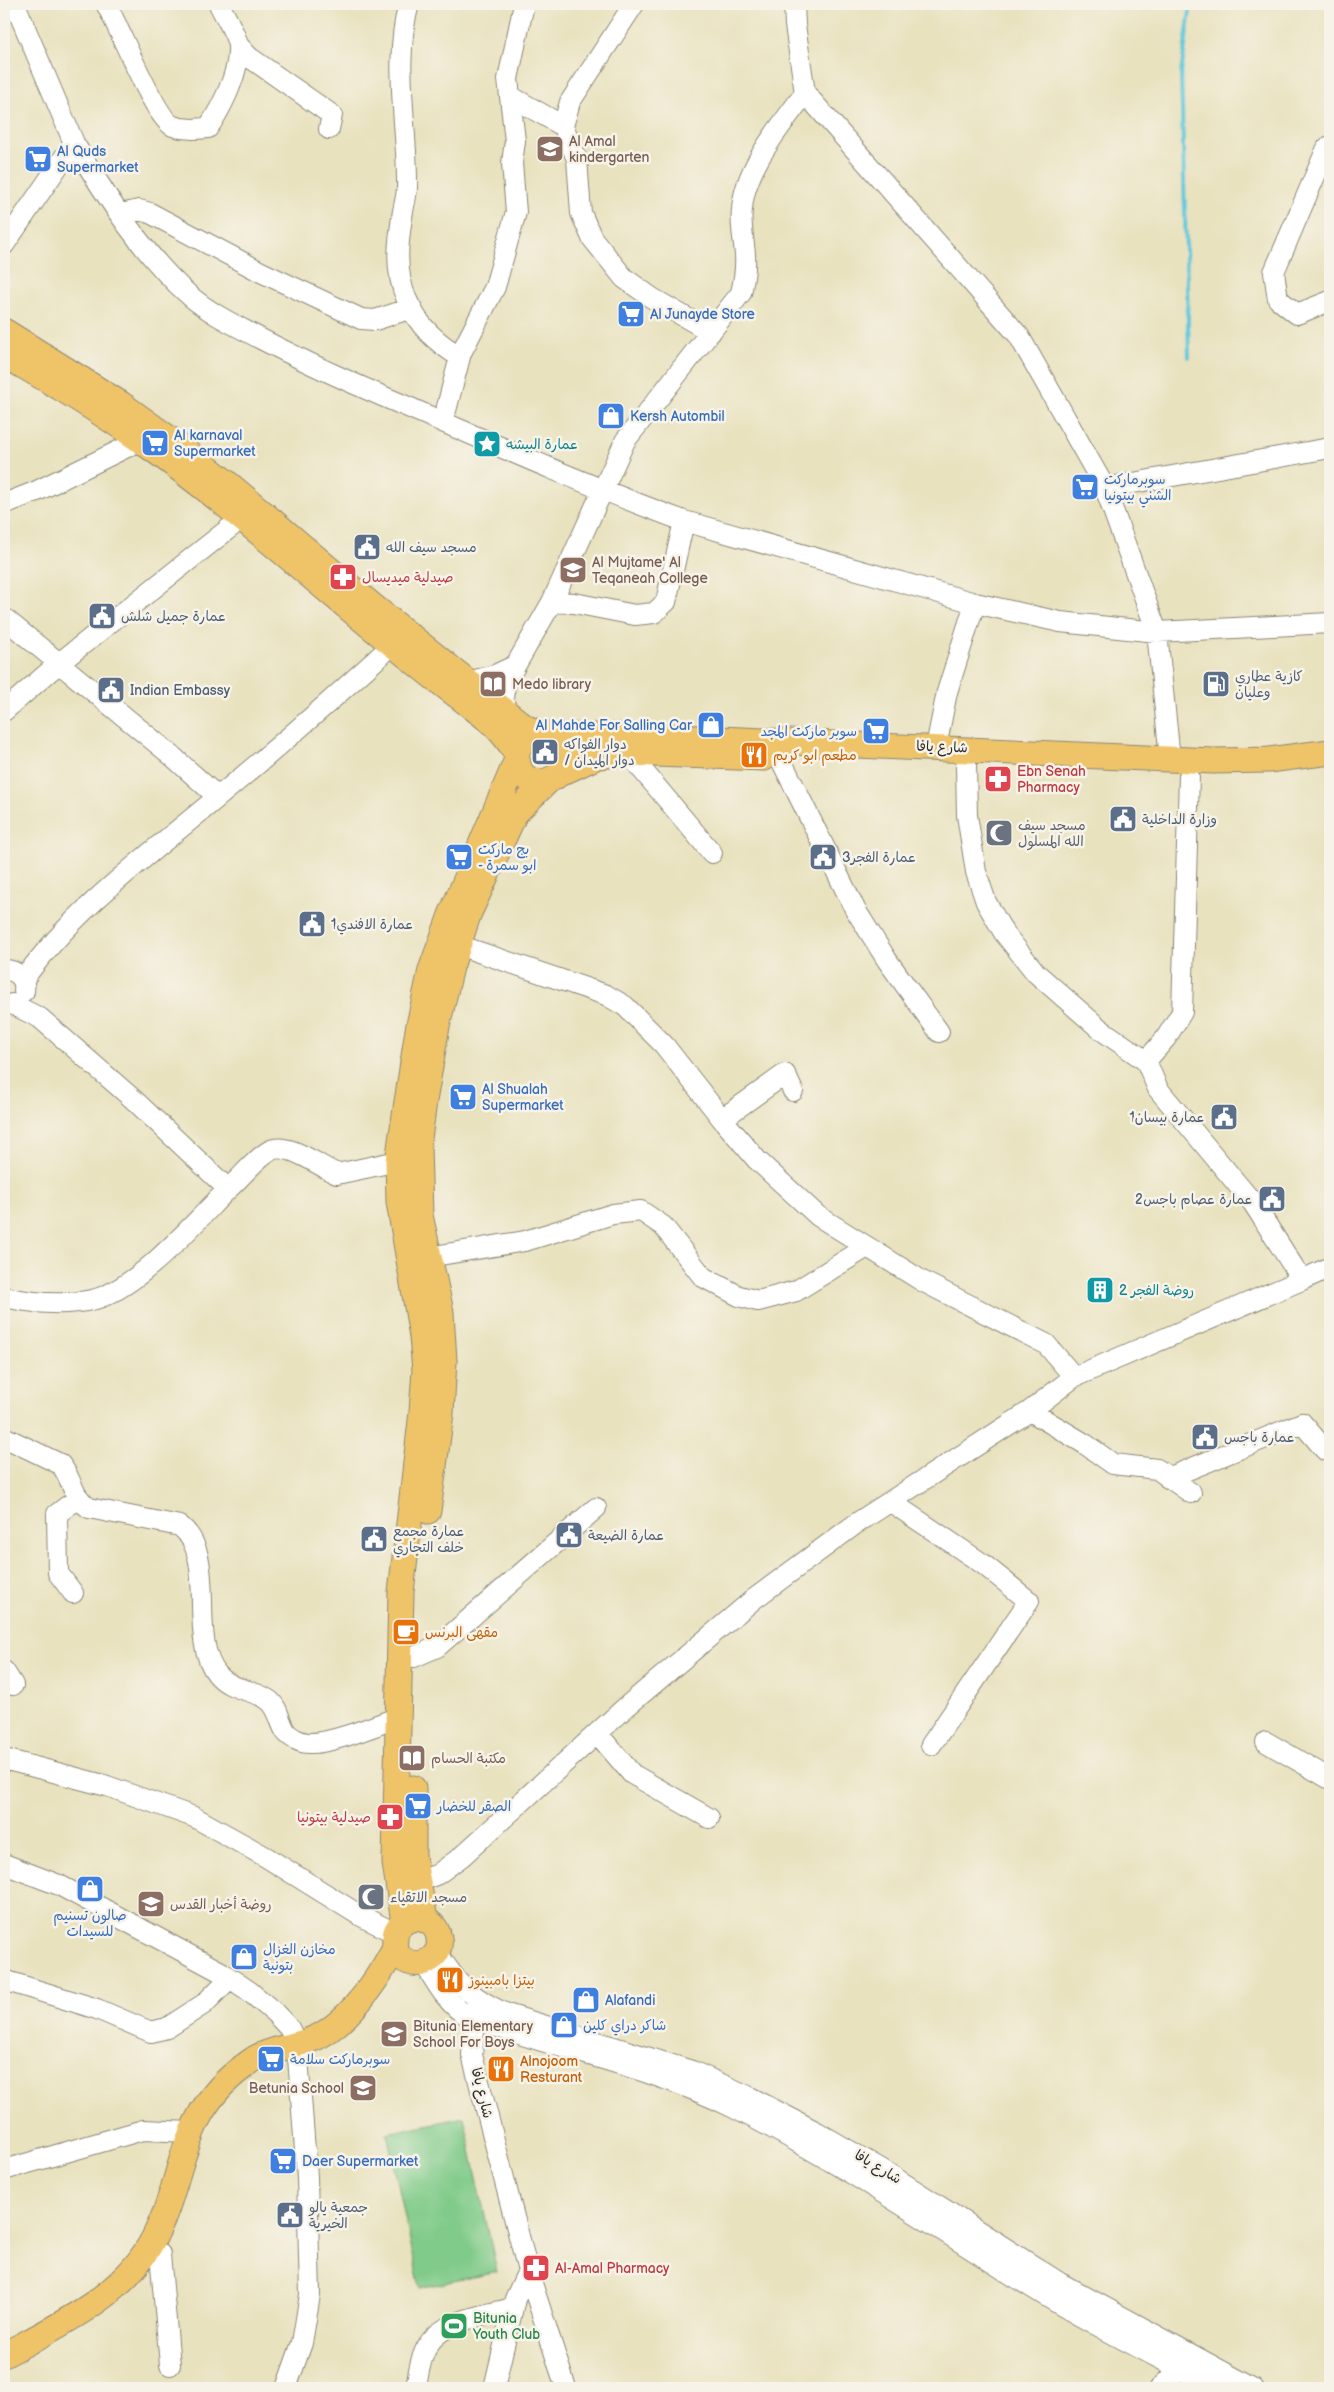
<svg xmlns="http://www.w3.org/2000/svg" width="1334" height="2392" viewBox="0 0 1334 2392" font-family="'Balsamiq Sans','Playpen Sans Arabic',sans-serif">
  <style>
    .pitch { fill: #80cb89; stroke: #567b5a }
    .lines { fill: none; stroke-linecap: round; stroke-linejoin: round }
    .stream { stroke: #60c7dc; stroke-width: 4 }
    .minor-casing { stroke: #8a8675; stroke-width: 22 }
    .major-casing { stroke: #8a8675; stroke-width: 27 }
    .minor { stroke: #fff; stroke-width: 20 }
    .major { stroke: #efc469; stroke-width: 25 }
    .labels { text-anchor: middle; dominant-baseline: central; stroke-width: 5; stroke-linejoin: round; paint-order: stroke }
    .education-label { font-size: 14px; fill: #785e54; stroke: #f7f3e8; text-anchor: start }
    .shop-label { font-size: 14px; fill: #366cbe; stroke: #f7f3e8; text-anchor: start }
    .culture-label { font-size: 14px; fill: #0d838f; stroke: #f7f3e8; text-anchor: start }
    .service-label { font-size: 14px; fill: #4e5e75; stroke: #f7f3e8; text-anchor: start }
    .health-label { font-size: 14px; fill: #be3a42; stroke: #f7f3e8; text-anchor: start }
    .street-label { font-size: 14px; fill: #2b2b2b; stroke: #f7f3e8 }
    .food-label { font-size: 14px; fill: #c56008; stroke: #f7f3e8; text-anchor: start }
    .worship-label { font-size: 14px; fill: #5b616d; stroke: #f7f3e8; text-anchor: start }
    .leisure-label { font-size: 14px; fill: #27864d; stroke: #f7f3e8; text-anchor: start }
  </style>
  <rect width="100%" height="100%" fill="#f7f3e8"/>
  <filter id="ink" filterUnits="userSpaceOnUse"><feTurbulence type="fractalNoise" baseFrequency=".02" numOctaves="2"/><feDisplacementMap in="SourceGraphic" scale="10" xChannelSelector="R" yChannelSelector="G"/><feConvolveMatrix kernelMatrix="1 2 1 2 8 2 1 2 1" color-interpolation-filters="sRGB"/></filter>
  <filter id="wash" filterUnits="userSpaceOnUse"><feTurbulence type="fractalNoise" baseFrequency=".0096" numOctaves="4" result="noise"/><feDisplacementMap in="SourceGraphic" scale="20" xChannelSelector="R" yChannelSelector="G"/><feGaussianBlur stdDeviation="1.12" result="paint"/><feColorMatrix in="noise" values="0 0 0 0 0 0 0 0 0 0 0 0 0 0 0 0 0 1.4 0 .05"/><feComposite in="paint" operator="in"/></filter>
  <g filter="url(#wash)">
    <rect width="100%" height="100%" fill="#e9e2bf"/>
    <!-- pitch -->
    <path class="pitch" d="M464,2117L497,2272L420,2288L387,2133Z"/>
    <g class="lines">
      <!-- stream -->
      <path class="stream" d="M1189,357L1181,73L1191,4"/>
    </g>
  </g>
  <g filter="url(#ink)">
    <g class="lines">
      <defs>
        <path id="minor" d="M15,4L74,143C105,195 144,256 190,296C211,314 237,326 261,339C309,364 358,386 408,407C500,447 591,487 684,521
          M106,4C119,26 154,117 173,126C185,130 196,129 208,128C222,107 240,72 238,46C237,35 224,15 219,4
          M409,4C393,58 407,125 407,181C408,191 405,201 403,211C398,242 394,271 407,300C419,327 436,342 460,357
          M634,4L570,102L563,126L577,159L581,213L592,238L624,278L652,298L711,332
          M238,45L249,57L332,115L329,129
          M805,93L1019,336L1105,488L1157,632L1170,759
          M510,96L563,126
          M1330,146L1327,148L1274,272L1278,299L1297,314L1330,301
          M121,214L139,210L150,213L261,272L361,319L375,320L412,308
          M4,245L74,143
          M443,422L461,353L495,287L516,212L512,163L515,141L508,79L524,4
          M1105,488L1330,448
          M4,504L37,491L141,440
          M552,602L574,603L635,615L654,613L666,602L684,521L975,603L1060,622L1157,632L1330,623
          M4,618L171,755L218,797
          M468,682L495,675L514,666
          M4,711L58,664L241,519
          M506,712L503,696L506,682L552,602L625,441L741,293C744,280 746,268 745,255C744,240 740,225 742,209C745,167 781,126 805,93L795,25L794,4
          M936,747L947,692L975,603
          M628,753L712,853
          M780,758L855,909L887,960L939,1032
          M458,945L606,995L625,1006L664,1045L722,1119L757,1160L818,1216L922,1281L1046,1344L1074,1377L1302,1280L1253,1203L1158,1089L1146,1061L1100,1029L1036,973L1004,933L986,902L976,872L967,815L966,765
          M4,970C17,970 26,978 24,991
          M23,980C72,912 142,860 206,807C273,752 339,694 403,635
          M12,1004L40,1018L133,1099L228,1189C240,1179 256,1158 269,1151C287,1140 320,1167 337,1174L398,1161
          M1146,1061L1166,1038L1182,1012L1189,776
          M722,1119L785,1074L793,1091
          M428,1257L525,1241L613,1214L641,1211L663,1226L703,1277L739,1296L758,1301L796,1291L867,1247
          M1302,1280L1330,1267
          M4,1297C32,1303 63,1306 92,1300C137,1290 195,1222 228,1189
          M1030,1411L1085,1444L1113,1464L1157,1469L1191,1493
          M4,1437L60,1464C74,1480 69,1493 89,1508L180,1526C219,1556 187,1637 217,1674C230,1690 251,1689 267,1699C279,1706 279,1722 286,1732C291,1738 301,1743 309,1743C332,1744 375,1725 397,1718
          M1168,1478L1302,1423L1325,1450L1330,1451
          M891,1502L983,1564L1029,1601L931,1745
          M73,1593L58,1573L57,1514L77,1499
          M414,1657L437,1647L596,1508
          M4,1671L13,1685
          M597,1733L632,1774L709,1818
          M1266,1742L1330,1779
          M4,1759L107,1786L194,1817L266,1857L359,1915L395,1933
          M4,1864L59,1885L221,1972L249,1991L275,2013L289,2028L297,2044L307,2177L310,2295L302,2343L286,2388
          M418,1882L438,1874L461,1857L626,1707L754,1599L857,1523L1030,1411L1074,1377
          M437,1952C457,1984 472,1999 507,2014L692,2071L748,2096L817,2132L881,2169L1060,2283L1253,2388
          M424,1963C437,1984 447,2004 469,2017C556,2050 648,2065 732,2107C836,2159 932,2225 1031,2287C1090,2324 1154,2355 1216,2388
          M4,1980L97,2009L151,2032L167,2028L204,2004L230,1978
          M476,2006L472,2055L528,2271L515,2299L494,2388
          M4,2170L143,2130L191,2132
          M150,2246L160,2254L170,2365
          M528,2271L566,2388
          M416,2388C418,2375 420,2359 427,2347C441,2320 486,2315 513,2308
          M1160,2388L1179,2369"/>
        <path id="major" d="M4,331L121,404L171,440L231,486L374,607L506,712L525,727L538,733
          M4,355C52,382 100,411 144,443C232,505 312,580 396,647C418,665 440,683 463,700C475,710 490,719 500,731C505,737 514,747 516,755C519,766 518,775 531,780C544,785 560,778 564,765C573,733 528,719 516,754
          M553,736H654L1213,761L1269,760L1330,752
          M559,774L598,756L628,753L764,758
          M428,1511L441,1413L444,1361L441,1312L420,1215L418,1146L424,1101L437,1026L451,967L468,915L515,813L548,781
          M413,1788V1856L425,1919
          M404,1922L395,1863L401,1592L422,1412L425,1370L422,1336L399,1202L398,1161L418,1030L431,970L451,915L516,762
          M4,2355C55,2327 120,2298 150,2245C187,2180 175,2117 243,2067C249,2063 255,2057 262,2055C284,2045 309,2045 329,2030C356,2011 377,1980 393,1951C397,1944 392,1935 399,1927C410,1913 433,1917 438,1934C447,1962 408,1976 395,1949"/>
      </defs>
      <!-- minor casing -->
      <use href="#minor" class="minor-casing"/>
      <!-- major casing -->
      <use href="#major" class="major-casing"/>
      <!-- minor -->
      <use href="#minor" class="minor"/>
      <!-- major -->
      <use href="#major" class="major"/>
    </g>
  </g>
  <!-- icons -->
  <defs>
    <symbol id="school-square" viewBox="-11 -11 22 22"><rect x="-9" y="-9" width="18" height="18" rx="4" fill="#8d6e63" stroke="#f7f3e8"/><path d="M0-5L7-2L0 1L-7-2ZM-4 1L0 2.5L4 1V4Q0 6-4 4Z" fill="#fff"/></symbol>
    <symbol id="supermarket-square" viewBox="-11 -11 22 22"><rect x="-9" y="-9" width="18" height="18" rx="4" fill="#3f7fe0" stroke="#f7f3e8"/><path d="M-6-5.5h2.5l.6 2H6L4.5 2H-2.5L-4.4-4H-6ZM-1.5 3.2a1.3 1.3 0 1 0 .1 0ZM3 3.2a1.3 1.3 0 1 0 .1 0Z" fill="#fff"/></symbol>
    <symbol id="shop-square" viewBox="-11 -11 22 22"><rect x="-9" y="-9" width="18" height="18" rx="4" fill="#3f7fe0" stroke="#f7f3e8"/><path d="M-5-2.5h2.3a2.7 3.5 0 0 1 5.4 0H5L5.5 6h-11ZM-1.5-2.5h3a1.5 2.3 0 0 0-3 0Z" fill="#fff"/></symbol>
    <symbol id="sight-square" viewBox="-11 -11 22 22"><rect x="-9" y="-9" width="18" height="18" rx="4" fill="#0f9aa8" stroke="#f7f3e8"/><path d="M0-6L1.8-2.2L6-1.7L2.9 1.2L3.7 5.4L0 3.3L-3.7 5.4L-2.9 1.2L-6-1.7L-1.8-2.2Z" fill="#fff"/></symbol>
    <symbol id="civic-square" viewBox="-11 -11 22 22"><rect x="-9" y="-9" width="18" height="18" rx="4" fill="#5c6f8a" stroke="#f7f3e8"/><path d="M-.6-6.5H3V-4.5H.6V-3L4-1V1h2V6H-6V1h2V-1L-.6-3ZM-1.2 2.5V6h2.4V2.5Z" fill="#fff"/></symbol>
    <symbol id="university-square" viewBox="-11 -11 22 22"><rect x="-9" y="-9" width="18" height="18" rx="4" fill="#8d6e63" stroke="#f7f3e8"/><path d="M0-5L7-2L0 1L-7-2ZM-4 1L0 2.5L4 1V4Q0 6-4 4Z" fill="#fff"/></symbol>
    <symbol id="pharmacy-square" viewBox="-11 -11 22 22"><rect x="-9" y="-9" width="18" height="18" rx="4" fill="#e0444e" stroke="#f7f3e8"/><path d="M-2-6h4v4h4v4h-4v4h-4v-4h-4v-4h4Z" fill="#fff"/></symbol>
    <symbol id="library-square" viewBox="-11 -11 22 22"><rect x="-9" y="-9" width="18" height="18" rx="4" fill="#8d6e63" stroke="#f7f3e8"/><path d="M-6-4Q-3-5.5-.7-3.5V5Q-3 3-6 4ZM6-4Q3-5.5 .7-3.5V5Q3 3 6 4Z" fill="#fff"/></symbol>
    <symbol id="fuel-square" viewBox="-11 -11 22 22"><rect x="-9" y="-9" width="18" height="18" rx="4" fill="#5c6f8a" stroke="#f7f3e8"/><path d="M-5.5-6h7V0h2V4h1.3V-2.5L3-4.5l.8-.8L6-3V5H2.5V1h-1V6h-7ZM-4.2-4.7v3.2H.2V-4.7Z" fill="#fff"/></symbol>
    <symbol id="restaurant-square" viewBox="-11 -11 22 22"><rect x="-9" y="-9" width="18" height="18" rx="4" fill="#e8710a" stroke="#f7f3e8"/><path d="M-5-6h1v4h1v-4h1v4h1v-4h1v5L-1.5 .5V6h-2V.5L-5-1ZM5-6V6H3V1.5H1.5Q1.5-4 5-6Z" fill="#fff"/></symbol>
    <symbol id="mosque-square" viewBox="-11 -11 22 22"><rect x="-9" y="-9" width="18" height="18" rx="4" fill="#6b7280" stroke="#f7f3e8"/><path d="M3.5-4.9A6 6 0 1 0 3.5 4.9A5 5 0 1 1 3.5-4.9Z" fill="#fff"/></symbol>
    <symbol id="building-square" viewBox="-11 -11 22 22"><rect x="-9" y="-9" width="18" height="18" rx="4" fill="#0f9aa8" stroke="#f7f3e8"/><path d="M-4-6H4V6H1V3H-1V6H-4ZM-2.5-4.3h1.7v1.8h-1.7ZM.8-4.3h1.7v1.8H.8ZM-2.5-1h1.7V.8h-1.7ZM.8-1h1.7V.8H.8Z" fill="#fff"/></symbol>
    <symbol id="cafe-square" viewBox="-11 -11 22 22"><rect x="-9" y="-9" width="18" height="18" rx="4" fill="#e8710a" stroke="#f7f3e8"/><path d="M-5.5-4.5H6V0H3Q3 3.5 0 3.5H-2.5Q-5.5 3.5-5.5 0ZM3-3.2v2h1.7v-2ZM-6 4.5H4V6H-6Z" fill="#fff"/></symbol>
    <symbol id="stadium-square" viewBox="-11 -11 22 22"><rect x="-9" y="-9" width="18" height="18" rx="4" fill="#2e9e5b" stroke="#f7f3e8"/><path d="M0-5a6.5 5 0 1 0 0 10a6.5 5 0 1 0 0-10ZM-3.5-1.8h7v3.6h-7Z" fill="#fff"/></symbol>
  </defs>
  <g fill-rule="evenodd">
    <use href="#school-square" x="534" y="133" width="32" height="32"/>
    <use href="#supermarket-square" x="22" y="143" width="32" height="32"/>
    <use href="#supermarket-square" x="615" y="298" width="32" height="32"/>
    <use href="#shop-square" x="595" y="400" width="32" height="32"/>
    <use href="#supermarket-square" x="139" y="427" width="32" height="32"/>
    <use href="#sight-square" x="471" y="428" width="32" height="32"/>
    <use href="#supermarket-square" x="1069" y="471" width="32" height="32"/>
    <use href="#civic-square" x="351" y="531" width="32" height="32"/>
    <use href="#university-square" x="557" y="554" width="32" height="32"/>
    <use href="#pharmacy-square" x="327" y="561" width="32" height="32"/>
    <use href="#civic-square" x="86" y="600" width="32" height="32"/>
    <use href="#library-square" x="477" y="668" width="32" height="32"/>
    <use href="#fuel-square" x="1200" y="668" width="32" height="32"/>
    <use href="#civic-square" x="95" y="674" width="32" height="32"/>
    <use href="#shop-square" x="695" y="709" width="32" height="32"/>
    <use href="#supermarket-square" x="860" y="715" width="32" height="32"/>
    <use href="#civic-square" x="529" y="736" width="32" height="32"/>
    <use href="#restaurant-square" x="738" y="739" width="32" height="32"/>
    <use href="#pharmacy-square" x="982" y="763" width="32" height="32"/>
    <use href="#civic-square" x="1107" y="803" width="32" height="32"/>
    <use href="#mosque-square" x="983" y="817" width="32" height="32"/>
    <use href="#supermarket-square" x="443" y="841" width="32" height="32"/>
    <use href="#civic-square" x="807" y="841" width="32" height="32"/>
    <use href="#civic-square" x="296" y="908" width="32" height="32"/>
    <use href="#supermarket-square" x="447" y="1081" width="32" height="32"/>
    <use href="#civic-square" x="1208" y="1101" width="32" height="32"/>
    <use href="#civic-square" x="1256" y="1183" width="32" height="32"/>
    <use href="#building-square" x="1084" y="1274" width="32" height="32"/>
    <use href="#civic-square" x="1189" y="1421" width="32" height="32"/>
    <use href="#civic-square" x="553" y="1519" width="32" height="32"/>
    <use href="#civic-square" x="358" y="1523" width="32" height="32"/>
    <use href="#cafe-square" x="390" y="1616" width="32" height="32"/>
    <use href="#library-square" x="396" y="1742" width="32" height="32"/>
    <use href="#supermarket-square" x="402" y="1790" width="32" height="32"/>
    <use href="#pharmacy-square" x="374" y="1801" width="32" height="32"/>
    <use href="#shop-square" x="74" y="1873" width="32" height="32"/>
    <use href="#mosque-square" x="355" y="1881" width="32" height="32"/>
    <use href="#school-square" x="135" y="1888" width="32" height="32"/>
    <use href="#shop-square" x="228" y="1941" width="32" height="32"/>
    <use href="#restaurant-square" x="434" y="1964" width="32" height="32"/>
    <use href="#shop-square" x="570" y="1984" width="32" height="32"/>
    <use href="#shop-square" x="548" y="2009" width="32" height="32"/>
    <use href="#school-square" x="378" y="2018" width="32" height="32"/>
    <use href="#supermarket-square" x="255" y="2043" width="32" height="32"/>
    <use href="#restaurant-square" x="485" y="2053" width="32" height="32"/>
    <use href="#school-square" x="347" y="2072" width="32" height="32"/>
    <use href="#supermarket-square" x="267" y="2145" width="32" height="32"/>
    <use href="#civic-square" x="274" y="2199" width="32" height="32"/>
    <use href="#pharmacy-square" x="520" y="2252" width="32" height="32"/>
    <use href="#stadium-square" x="438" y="2310" width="32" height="32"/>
  </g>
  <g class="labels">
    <!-- education labels -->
    <g class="education-label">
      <text x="569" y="141">Al Amal<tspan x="569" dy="16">kindergarten</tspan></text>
      <text x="592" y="562">Al Mujtame' Al<tspan x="592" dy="16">Teqaneah College</tspan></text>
      <text x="512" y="684">Medo library</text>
      <text x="431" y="1758">مكتبة الحسام</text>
      <text x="170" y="1904">روضة أخبار القدس</text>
      <text x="413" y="2026">Bitunia Elementary<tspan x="413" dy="16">School For Boys</tspan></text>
      <text x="344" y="2088" text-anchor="end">Betunia School</text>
    </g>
    <!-- shop labels -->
    <g class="shop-label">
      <text x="57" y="151">Al Quds<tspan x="57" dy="16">Supermarket</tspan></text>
      <text x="650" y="314">Al Junayde Store</text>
      <text x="630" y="416">Kersh Autombil</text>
      <text x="174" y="435">Al karnaval<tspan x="174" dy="16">Supermarket</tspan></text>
      <text x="1104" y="479">سوبرماركت<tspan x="1104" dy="16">الشني بيتونيا</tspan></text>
      <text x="692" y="725" text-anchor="end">Al Mahde For Salling Car</text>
      <text x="857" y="731" text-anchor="end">سوبر ماركت المجد</text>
      <text x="478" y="849">بج ماركت<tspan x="478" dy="16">- ابو سمرة</tspan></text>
      <text x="482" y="1089">Al Shualah<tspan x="482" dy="16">Supermarket</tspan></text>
      <text x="437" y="1806">الصقر للخضار</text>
      <text x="90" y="1915" text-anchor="middle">صالون تسنيم<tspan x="90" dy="16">للسيدات</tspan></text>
      <text x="263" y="1949">مخازن الغزال<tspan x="263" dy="16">بتونية</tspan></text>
      <text x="605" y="2000">Alafandi</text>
      <text x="583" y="2025">شاكر دراي كلين</text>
      <text x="290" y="2059">سوبرماركت سلامة</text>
      <text x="302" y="2161">Daer Supermarket</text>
    </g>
    <!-- culture labels -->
    <g class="culture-label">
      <text x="506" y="444">عمارة البيشه</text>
      <text x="1119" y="1290">روضة الفجر 2</text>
    </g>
    <!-- service labels -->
    <g class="service-label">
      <text x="386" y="547">مسجد سيف الله</text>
      <text x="121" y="616">عمارة جميل شلش</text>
      <text x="1235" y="676">كازية عطاري<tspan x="1235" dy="16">وعليان</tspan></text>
      <text x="130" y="690">Indian Embassy</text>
      <text x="564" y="744">دوار الفواكه<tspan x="564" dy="16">/ دوار الميدان</tspan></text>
      <text x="1142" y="819">وزارة الداخلية</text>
      <text x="842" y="857">عمارة الفجر3</text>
      <text x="331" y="924">عمارة الافندي1</text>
      <text x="1205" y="1117" text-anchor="end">عمارة بيسان1</text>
      <text x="1253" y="1199" text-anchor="end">عمارة عصام باجس2</text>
      <text x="1224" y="1437">عمارة باجس</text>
      <text x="393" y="1531">عمارة مجمع<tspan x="393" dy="16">خلف التجاري</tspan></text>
      <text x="588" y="1535">عمارة الضيعة</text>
      <text x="309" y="2207">جمعية يالو<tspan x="309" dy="16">الخيرية</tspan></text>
    </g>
    <!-- health labels -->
    <g class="health-label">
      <text x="362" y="577">صيدلية ميديسال</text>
      <text x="1017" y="771">Ebn Senah<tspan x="1017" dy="16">Pharmacy</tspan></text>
      <text x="371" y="1817" text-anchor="end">صيدلية بيتونيا</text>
      <text x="555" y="2268">Al-Amal Pharmacy</text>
    </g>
    <!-- street labels -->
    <g class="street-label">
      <text transform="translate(942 747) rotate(2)">شارع يافا</text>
      <text transform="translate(482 2093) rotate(76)">شارع يافا</text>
      <text transform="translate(878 2167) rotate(31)">شارع يافا</text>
    </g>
    <!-- food labels -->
    <g class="food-label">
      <text x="773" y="755">مطعم ابو كريم</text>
      <text x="425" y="1632">مقهى البرنس</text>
      <text x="469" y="1980">بيتزا بامبينوز</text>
      <text x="520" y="2061">Alnojoom<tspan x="520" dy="16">Resturant</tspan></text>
    </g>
    <!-- worship labels -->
    <g class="worship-label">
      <text x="1018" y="825">مسجد سيف<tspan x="1018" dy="16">الله المسلول</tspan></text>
      <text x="390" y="1897">مسجد الاتقياء</text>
    </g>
    <!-- leisure labels -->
    <g class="leisure-label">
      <text x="473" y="2318">Bitunia<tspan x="473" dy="16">Youth Club</tspan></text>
    </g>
  </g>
  <!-- margin -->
  <rect width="1334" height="2392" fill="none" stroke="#f7f3e8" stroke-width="20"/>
</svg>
